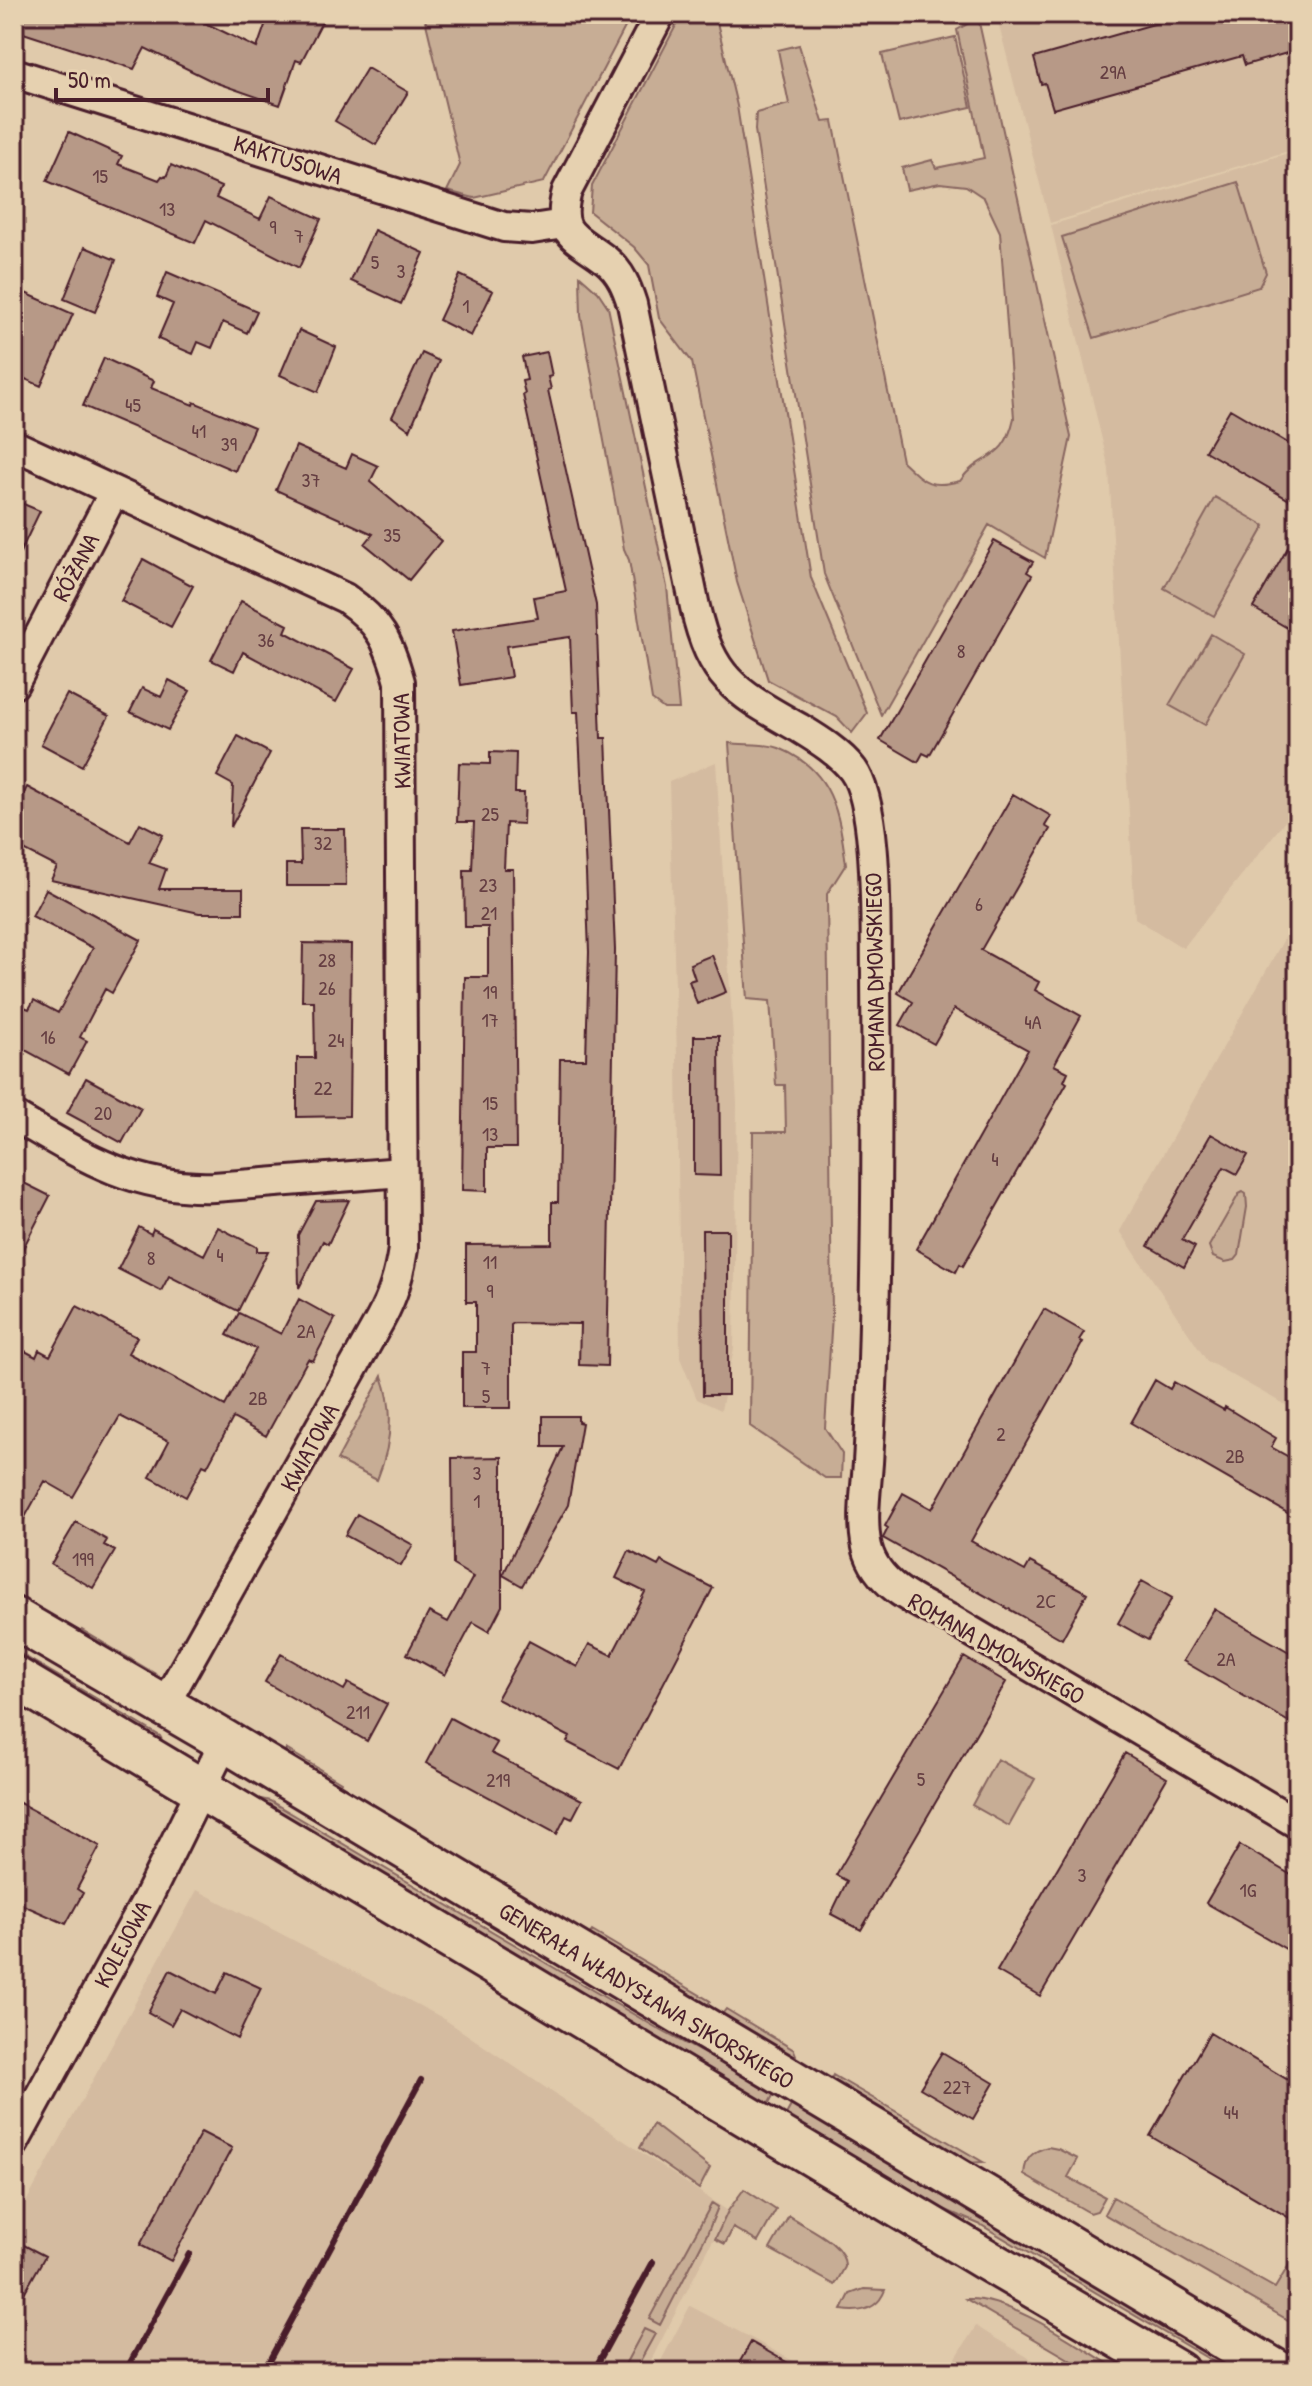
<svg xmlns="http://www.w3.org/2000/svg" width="1312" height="2386" viewBox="0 0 1312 2386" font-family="'Patrick Hand',sans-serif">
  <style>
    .built { fill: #d4bba0 }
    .green { fill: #c7ad95; stroke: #886660; stroke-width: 2 }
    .building { fill: #b79987; stroke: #4a1f2b; stroke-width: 2 }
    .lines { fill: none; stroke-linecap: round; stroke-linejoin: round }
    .street-casing { stroke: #4a1f2b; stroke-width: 34 }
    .secondary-casing { stroke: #4a1f2b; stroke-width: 46 }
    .street { stroke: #e6d1b0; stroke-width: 28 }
    .secondary { stroke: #e6d1b0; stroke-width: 40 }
    .rail { stroke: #4a1f2b; stroke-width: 6 }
    .labels { text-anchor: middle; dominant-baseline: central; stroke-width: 6; stroke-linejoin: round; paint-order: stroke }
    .number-label { font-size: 20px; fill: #653e42 }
    .street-label { font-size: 24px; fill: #4a1f2b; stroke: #e6d1b0 }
  </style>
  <rect width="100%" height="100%" fill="#e0caab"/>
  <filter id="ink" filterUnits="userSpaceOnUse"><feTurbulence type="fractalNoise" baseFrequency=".0125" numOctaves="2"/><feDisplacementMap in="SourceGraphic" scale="16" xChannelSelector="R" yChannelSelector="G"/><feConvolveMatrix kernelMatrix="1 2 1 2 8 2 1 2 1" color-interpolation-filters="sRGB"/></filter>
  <g filter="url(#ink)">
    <!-- built -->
    <path class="built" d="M996,14H1298V148L1050,223Z
      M1298,150V805L1183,948L1135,918L1109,469L1051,225Z
      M716,762L737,1103L734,1349L721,1410L697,1399L680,1358L677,1056L669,782Z
      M1298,914V1412L1207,1361L1120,1231Z
      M197,1890L441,2017L728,2211L645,2372H14V2224Z
      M690,2306L753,2339L813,2372H655Z
      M976,2326L995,2338L1053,2372H947Z"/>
    <!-- green -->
    <path class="green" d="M412,14H632L544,182L474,198L447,191L460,165L425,19Z
      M682,14H715L737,106L811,578L867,713L852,733L837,717L768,680L737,582L692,362L659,318L649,265L634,247L590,212L592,186Z
      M978,18L1071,437L1045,558L989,525L881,715L824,574L755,130L756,113L789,104L778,50L799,45L823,122L833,121L902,461C924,482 929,489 960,481C981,451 1004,464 1014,418L1000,232L984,198L966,186L940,183L907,190L902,168L932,160L936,168L984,158L957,30Z
      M955,37L971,107L899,123L882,54Z
      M1238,182L1266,273L1259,287L1094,338L1062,237Z
      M580,276L598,292L608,307L667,587L679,709H664L652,700L629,560L624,549L581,316Z
      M1215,497L1265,526L1214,616L1164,588Z
      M1211,634L1245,654L1205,725L1169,705Z
      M729,743C744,745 765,743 779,748C833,770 839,813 846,864L827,894L832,1315L825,1428L842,1454L841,1478H825L750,1426L753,1132H786L785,1085H776L770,1001L747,999Z
      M1243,1192L1246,1194L1247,1207L1239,1255L1235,1260L1225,1262L1213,1257L1209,1246L1239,1194Z
      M382,1376C395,1411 391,1446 377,1480L337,1460Z
      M82,1630L154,1673L146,1675L77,1640Z
      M14,1650L160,1736L164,1744L14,1660Z
      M286,1749L341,1782L336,1790L282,1757Z
      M997,1759L1035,1779L1009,1826L972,1805Z
      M261,1799L270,1801L662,2031L775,2092L764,2112L258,1802Z
      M592,1931L710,2001L706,2009L585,1941Z
      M726,2009L794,2050L796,2055L792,2060L720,2017Z
      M833,2075L983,2162L967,2163L828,2085Z
      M793,2102L1248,2372H1231L981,2225L894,2188L782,2122Z
      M653,2124L710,2168L699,2189L640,2148Z
      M1048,2147L1058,2149L1078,2159L1068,2177L1105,2197L1097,2211L1090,2213L1024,2175C1025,2158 1032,2151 1048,2147Z
      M744,2189L776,2210L758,2242L733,2228L725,2244L715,2239L728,2211Z
      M1113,2197L1275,2288L1298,2250V2318L1288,2320L1104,2214Z
      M712,2203L718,2207L707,2234L660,2325L649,2319Z
      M789,2216C807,2228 846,2243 845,2267L835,2285L770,2249Z
      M864,2289L885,2290C878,2309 861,2313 842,2310L850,2294Z
      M966,2299C1011,2296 1082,2349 1122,2372H1091Z
      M644,2329L655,2334L634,2372H621Z"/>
    <!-- building -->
    <path class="building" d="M14,14H187L257,48L269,14H326L301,62L296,60L280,105L214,82L145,48L134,69L14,30Z
      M1189,14H1230L1232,21L1256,14H1284L1294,51L1245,65L1242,56L1053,109L1045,83L1041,84L1034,58Z
      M367,68L408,92L376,145L335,121Z
      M69,132L122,156L118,164L159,180L162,176L166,177L171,165L221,187L216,198L260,219L271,196L321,219L299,268L206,220L195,243L47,181Z
      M374,230L424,253L401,304L351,281Z
      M85,247L116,260L95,312L64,299Z
      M167,272L257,311L247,333L223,322L212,348L198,342L193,354L158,339L173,304L157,297Z
      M460,275L493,291L471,336L439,320Z
      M14,288L73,314L41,386L14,374Z
      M299,330L336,347L318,392L280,375Z
      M547,352L552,376L548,377L551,389L548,390L596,605L601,738H606L615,950L607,1366L579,1365L580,1324L514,1323L511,1325V1408H462V1352H476V1302H466V1245L552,1244V1202H558L560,1059H586L589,952L586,873L578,712H573L570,637L506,646L511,677L461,685L452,631L538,618L534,597L566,591L523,395L525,394L522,381L527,380L522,357Z
      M422,353L439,361L410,430L392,417Z
      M104,358L154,381L151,388L193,405L194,402L254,427L235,471L83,406Z
      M1230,409L1298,449V505L1205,451Z
      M296,446L346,468L352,454L378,466L370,482L441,541L409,580L365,544L373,534L276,490Z
      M14,500L40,511L14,565Z
      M1298,530V634L1253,608Z
      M994,541L1033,562L1027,572L1032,575L929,756L923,753L918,762L880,740Z
      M143,559L193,586L171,627L121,601Z
      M241,601L288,625L285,632L354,669L336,702L243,652L234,671L211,660Z
      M169,680L190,691L168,730L130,712L142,688L161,697Z
      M67,694L109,716L82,766L41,744Z
      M238,736L270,753L231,827L233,785L217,776Z
      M490,752L516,753L515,793H524L523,824L506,823L504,869H513L516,1148H487V1191L462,1190L465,977H488V927H465L464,870H472L474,822H457L459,763L490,764Z
      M27,787L130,842L140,823L163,835L149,863L166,869L159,889H243V913H199L51,880L57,867L14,845V812Z
      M1013,794L1051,816L1045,826L1050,829L981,950L1039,982L1035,990L1081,1016L1054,1065L1068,1072L1064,1081L1067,1083L963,1266L960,1264L956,1272L916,1249L1028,1050L954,1009L934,1044L900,1025L913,1002L898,993Z
      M300,829H345L346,886H286V864H301Z
      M46,889L141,940L112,993L105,989L80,1037L87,1041L69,1074L14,1044V1021L22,1006L29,1009L34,1000L58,1013L93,948L32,916Z
      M303,943L351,944L349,1116L297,1117V1058H315L314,1001H302Z
      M712,955L726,992L697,1004L689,981L695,979L690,964Z
      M694,1036H719L720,1176L694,1175Z
      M86,1078L141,1108L122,1143L67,1113Z
      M1211,1134L1248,1155L1237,1174L1224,1167L1182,1240L1195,1247L1184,1267L1148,1246Z
      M14,1178L50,1196L14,1266Z
      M349,1200L328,1244L323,1241L299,1288L298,1235L316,1201Z
      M139,1227L151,1234L153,1229L204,1255L218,1227L257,1247V1251H268L238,1311L169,1276L161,1291L118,1269Z
      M702,1230H728V1395H703Z
      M299,1299L335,1319L313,1361L308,1359L266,1436L233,1418L207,1467L203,1465L186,1497L150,1477L169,1441L120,1416L73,1497L45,1481L14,1537V1345L36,1357L39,1350L50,1356L77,1306L137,1337L128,1353L225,1406L256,1349L227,1335L239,1313L281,1334Z
      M1044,1309L1084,1332L1079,1340L1083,1342L971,1541L1025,1571L1030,1562L1087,1593L1062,1639L883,1538L888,1528L885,1526L903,1493L932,1509Z
      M1155,1380L1170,1389L1174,1382L1224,1410L1225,1407L1276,1438L1271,1447L1298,1462V1519L1131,1423Z
      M543,1416H578V1422L582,1423L568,1505L522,1586L503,1575L563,1447H543Z
      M502,1457V1606L489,1631L473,1622L445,1675L407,1654L429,1612L448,1622L473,1577L453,1565L452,1458Z
      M357,1514L413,1545L401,1566L345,1535Z
      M76,1522L107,1540L104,1545L115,1551L93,1588L51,1564Z
      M629,1551L658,1566L661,1561L713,1588L619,1769L567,1742L570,1737L497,1699L529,1641L577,1667L589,1644L612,1655L645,1592L616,1578Z
      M1142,1581L1172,1598L1148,1640L1118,1623Z
      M1214,1609L1298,1657V1708L1289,1722L1183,1661Z
      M281,1654L344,1690L348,1683L387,1704L367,1741L265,1682Z
      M964,1657L1006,1682L861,1930L831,1914L847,1881L836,1875Z
      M450,1718L497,1743L491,1753L582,1800L572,1819L566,1816L557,1834L426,1763Z
      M1125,1753L1167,1778L1040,1996L997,1971Z
      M14,1800L100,1846L77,1889L83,1893L66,1924L14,1901Z
      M1240,1845L1298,1879V1956L1206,1903Z
      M170,1970L216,1994L227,1972L261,1988L237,2039L180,2009L171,2025L148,2012Z
      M1210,2033L1298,2086V2223L1150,2136Z
      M942,2052L994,2083L973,2119L920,2088Z
      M201,2132L232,2148L171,2261L140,2245Z
      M14,2240L45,2256L14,2311Z
      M751,2342L804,2372H734Z"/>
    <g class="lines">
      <defs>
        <path id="street" d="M660,14L567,191C555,236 577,237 606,260C621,272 627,288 632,304L695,607C712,682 738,693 801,729C819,740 840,753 853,770C879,805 875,926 876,972C877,1101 877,1231 873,1360C872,1394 870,1429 868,1463C866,1490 861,1521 867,1547C877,1587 920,1604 952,1620L1298,1824
          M14,73L504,227L532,229L564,224
          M14,445L345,598C380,622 389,642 400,682L403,1249C399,1276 393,1296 380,1320L163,1707
          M14,684L114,492
          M14,1116C80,1155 134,1190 214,1187L402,1172
          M14,2143L145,1903L225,1741"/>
        <path id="secondary" d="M14,1618L225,1741L1279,2372
          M14,1677L985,2259L1178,2372"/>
      </defs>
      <!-- street casing -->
      <use href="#street" class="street-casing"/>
      <!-- secondary casing -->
      <use href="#secondary" class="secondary-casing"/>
      <!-- street -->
      <use href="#street" class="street"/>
      <!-- secondary -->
      <use href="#secondary" class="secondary"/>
      <!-- rail -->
      <path class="rail" d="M125,2372L189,2254
        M263,2372L421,2080
        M593,2372L653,2262"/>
    </g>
  </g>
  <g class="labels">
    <!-- number labels -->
    <g class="number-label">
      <text x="1113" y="71">29A</text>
      <text x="100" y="175">15</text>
      <text x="167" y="208">13</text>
      <text x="273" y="226">9</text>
      <text x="299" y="235">7</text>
      <text x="375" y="261">5</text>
      <text x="401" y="270">3</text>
      <text x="466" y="305">1</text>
      <text x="133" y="404">45</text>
      <text x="199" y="430">41</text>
      <text x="229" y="443">39</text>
      <text x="311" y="479">37</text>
      <text x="392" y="534">35</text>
      <text x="266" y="639">36</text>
      <text x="961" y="650">8</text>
      <text x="490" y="813">25</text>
      <text x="323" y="842">32</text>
      <text x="488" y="884">23</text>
      <text x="979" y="903">6</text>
      <text x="489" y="912">21</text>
      <text x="327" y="959">28</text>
      <text x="327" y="987">26</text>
      <text x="490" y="991">19</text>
      <text x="490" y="1019">17</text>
      <text x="1033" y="1021">4A</text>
      <text x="48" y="1036">16</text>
      <text x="336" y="1039">24</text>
      <text x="323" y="1087">22</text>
      <text x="490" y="1102">15</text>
      <text x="103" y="1112">20</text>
      <text x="490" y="1133">13</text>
      <text x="995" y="1158">4</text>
      <text x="220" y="1254">4</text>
      <text x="151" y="1257">8</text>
      <text x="490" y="1261">11</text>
      <text x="490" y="1290">9</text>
      <text x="306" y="1330">2A</text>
      <text x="486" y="1367">7</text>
      <text x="486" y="1395">5</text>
      <text x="258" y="1397">2B</text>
      <text x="1001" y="1433">2</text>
      <text x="1235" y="1455">2B</text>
      <text x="477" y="1472">3</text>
      <text x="477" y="1500">1</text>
      <text x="83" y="1558">199</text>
      <text x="1046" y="1600">2C</text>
      <text x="1226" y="1658">2A</text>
      <text x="358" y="1711">211</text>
      <text x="921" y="1778">5</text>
      <text x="498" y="1779">219</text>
      <text x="1082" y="1874">3</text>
      <text x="1248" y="1889">1G</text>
      <text x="957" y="2086">227</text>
      <text x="1231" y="2111">44</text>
    </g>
    <!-- street labels -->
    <g class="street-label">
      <text transform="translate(288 159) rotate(18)">KAKTUSOWA</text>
      <text transform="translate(75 567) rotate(-62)">RÓŻANA</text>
      <text transform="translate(401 741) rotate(-91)">KWIATOWA</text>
      <text transform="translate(874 972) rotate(-91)">ROMANA DMOWSKIEGO</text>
      <text transform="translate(309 1447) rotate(-61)">KWIATOWA</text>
      <text transform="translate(997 1648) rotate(30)">ROMANA DMOWSKIEGO</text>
      <text transform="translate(122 1944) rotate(-62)">KOLEJOWA</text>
      <text transform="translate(647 1995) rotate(31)">GENERAŁA WŁADYSŁAWA SIKORSKIEGO</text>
    </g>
  </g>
  <!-- margin -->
  <rect width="1312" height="2386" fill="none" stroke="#e6d1b0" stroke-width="48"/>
  <rect x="24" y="24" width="1264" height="2338" fill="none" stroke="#4a1f2b" stroke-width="3" filter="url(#ink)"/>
  <!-- scale -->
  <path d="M56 88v12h212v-12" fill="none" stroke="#4a1f2b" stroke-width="4"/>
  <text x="68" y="88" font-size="24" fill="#4a1f2b" stroke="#e6d1b0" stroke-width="6" paint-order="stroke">50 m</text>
</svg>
